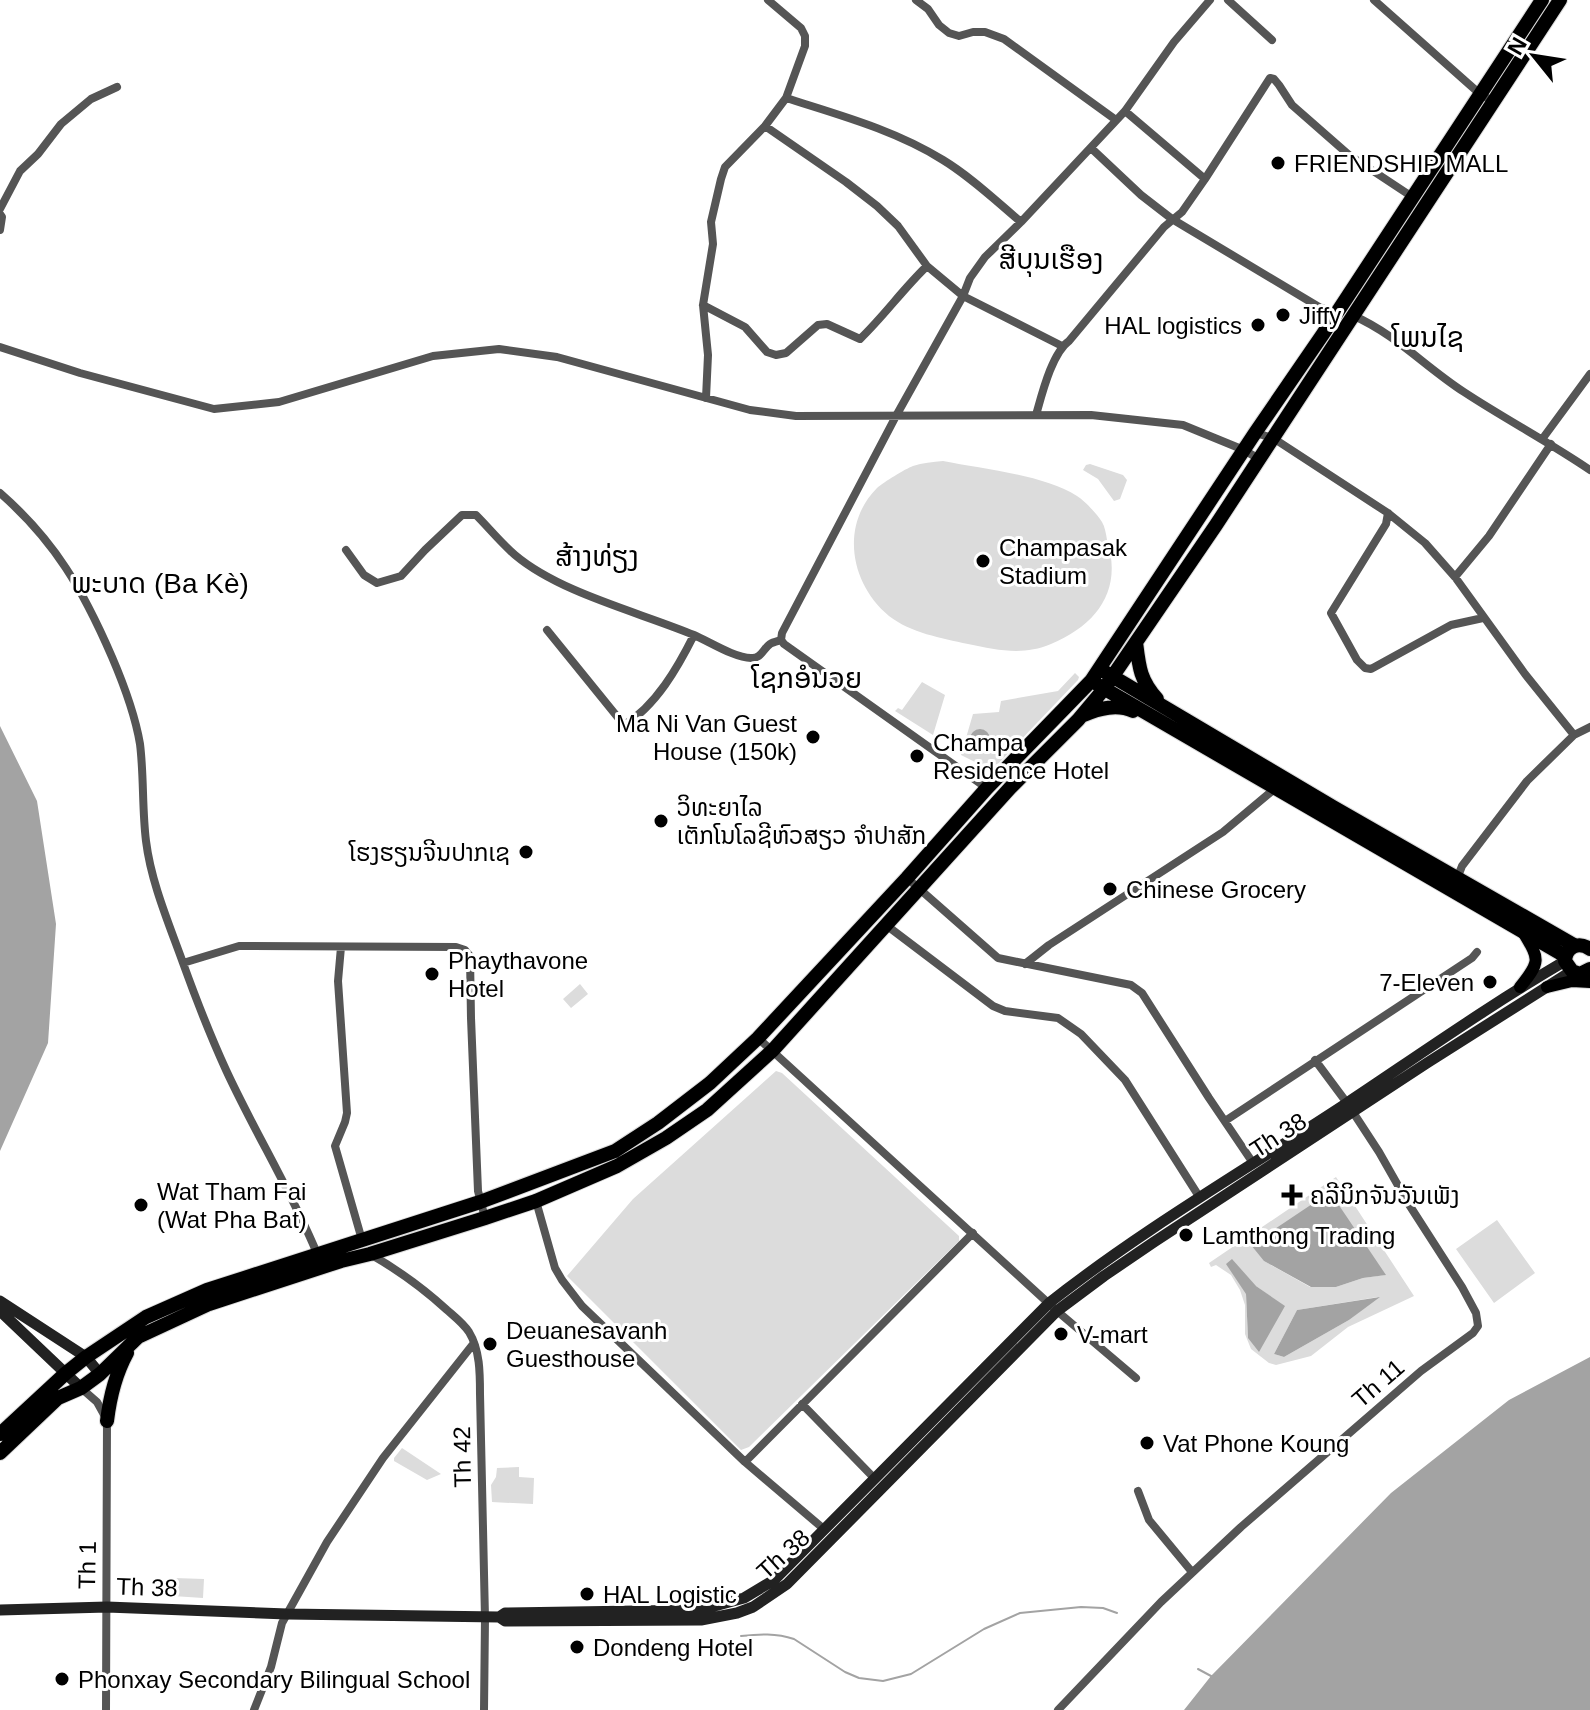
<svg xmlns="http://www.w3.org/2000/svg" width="1590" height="1710" viewBox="0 0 1590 1710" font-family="Arial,'Noto Sans Lao',sans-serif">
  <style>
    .green { fill: #dcdcdc; fill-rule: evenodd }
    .water { fill: #a3a3a3 }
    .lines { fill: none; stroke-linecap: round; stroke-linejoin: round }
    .stream { stroke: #a3a3a3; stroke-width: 2 }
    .primary-casing { stroke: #dbdbdb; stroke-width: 14 }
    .highway-casing { stroke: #dbdbdb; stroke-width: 16 }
    .street { stroke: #555; stroke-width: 8 }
    .secondary { stroke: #222; stroke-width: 11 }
    .primary { stroke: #000; stroke-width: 12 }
    .highway { stroke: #000; stroke-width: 14 }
    .poi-dot { fill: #000; stroke: #fff; stroke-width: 3 }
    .labels { text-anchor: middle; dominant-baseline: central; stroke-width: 6; stroke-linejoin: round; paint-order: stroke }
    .poi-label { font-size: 24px; fill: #000; stroke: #fff; text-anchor: start }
    .street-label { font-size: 24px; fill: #000; stroke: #fff }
    .quarter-label { font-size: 28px; fill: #000; stroke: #fff }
  </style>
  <rect width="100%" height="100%" fill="#fff"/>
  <!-- green -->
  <path class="green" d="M943,461C983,469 1044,475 1077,496C1085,501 1097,514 1102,522C1105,527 1106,534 1107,540C1123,590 1097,625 1051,644C1023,656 997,650 968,644C941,638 911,633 889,616C850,584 840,525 877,488C884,482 905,469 913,466C922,463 933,462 943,461Z
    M1090,464L1123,475L1127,480L1120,499L1114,501L1098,479L1083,470L1086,465Z
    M1075,673L1079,677L1078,680L996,766L989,769L961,755L973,714L999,712L1001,701L1058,691Z
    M922,682L945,695L933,735L895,711L898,708L902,710Z
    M580,984L588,994L571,1008L563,999Z
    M776,1071L782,1073L959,1236V1241L749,1447L741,1450L567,1276L633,1199Z
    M1336,1177L1414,1296L1348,1327L1311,1356L1276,1365L1269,1363L1251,1349L1245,1334V1305L1240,1290L1231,1275L1216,1265L1211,1267L1209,1263ZM1264,1261L1385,1275L1363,1278L1336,1287H1310ZM1256,1286L1284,1306L1248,1338L1246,1294ZM1378,1297L1349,1320L1284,1357L1274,1354L1297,1310Z
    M1497,1220L1535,1273L1494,1303L1456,1249Z
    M402,1448L441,1474L427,1480L394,1461V1458Z
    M519,1467V1477L534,1478L533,1504L492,1502L491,1485L496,1477L497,1468Z
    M174,1578L204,1579L203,1598L173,1596Z"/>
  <!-- water -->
  <path class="water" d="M0,726L37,801L56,924L48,1043L0,1151Z
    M970 739a10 10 0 1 1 20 0a10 10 0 1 1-20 0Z
    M1330,1192L1386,1275L1363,1278L1336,1287H1311L1264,1261L1251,1245Z
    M1232,1259L1256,1286L1285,1306L1259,1352L1248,1338L1246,1294L1226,1264Z
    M1380,1297L1349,1320L1284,1357L1274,1354L1297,1310Z
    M1590,1357V1710H1184L1211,1676L1391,1493L1509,1400Z"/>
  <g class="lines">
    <!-- stream -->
    <path class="stream" d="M741,1636C759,1634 776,1633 794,1639L845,1672L859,1678L883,1681L911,1674L984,1629L1020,1613L1081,1607L1103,1608L1117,1613
      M1198,1669L1211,1676"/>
    <defs>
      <path id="primary" d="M1520,987C1542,960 1539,959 1522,930
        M1547,987L1572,981L1590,982"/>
      <path id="highway" d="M1136,642C1139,667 1140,680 1157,699
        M1105,672L1333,807L1574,945
        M1098,685L1565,956
        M1084,715C1099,708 1118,704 1133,711
        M1590,949C1578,941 1566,947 1565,961L1572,971L1580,974L1590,969
        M107,1421C110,1396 115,1375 127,1353
        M0,1434L66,1373L86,1357L146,1317L207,1290L480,1202L615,1151L658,1123L710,1083L758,1038L907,878L987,788L1091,681L1255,433L1323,334L1542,0
        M0,1453L58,1398L81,1388L100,1374L138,1337L209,1304L341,1261L370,1254L485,1218L536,1201L617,1166L666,1138L707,1110L773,1050L1010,788L1078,720L1104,689L1216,525L1560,0"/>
    </defs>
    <!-- primary casing -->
    <use href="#primary" class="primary-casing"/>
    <!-- highway casing -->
    <use href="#highway" class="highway-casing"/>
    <!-- street -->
    <path class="street" d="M916,0L928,9L939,25L949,33L959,36L973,32H985L1004,39L1116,120
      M1228,0L1272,40
      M1374,0L1480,94L1494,102
      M786,98C839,115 895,130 943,160C971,177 996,201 1021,222
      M1125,111L1205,179
      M765,126L846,182L877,206L898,226L927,266L963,296L1062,346
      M1091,148L1141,195L1172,219L1319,307L1338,313
      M0,209L20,171L38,154L61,124L91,99L117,87
      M0,214L2,217L0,230
      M703,305L745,327L767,352L776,355L786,353L818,325L827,324L860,339C884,316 903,289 927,266
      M1352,315C1397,335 1424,366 1464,392C1505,419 1549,442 1590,470
      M0,347L80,373L214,409L279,402L433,356L499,349L557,357L750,410L796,416L1091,415L1183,425L1244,450L1259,459
      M706,398L708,355L703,305L713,244L711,222L721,179L725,167L765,126L786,98L805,46V36L801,28L768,0
      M1036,415C1042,394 1052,353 1069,341L1164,227L1182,212L1205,179L1270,78L1274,79L1279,85L1292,105L1349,155L1414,198
      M1255,433L1273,438L1388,513L1425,543L1455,577L1489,536L1551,444
      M1543,438L1590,374
      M0,493C55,541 83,590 112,657C124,685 135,714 140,744C144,776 142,809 146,841C151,882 169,924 183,963C196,999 210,1035 226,1070C255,1133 292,1192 318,1256
      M1388,513L1386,524L1331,613L1357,660L1365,668L1371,669L1451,625L1483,618
      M346,550L364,575L377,583L401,576L425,550L462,515H476C489,528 501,543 515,555C560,593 639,612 694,635C710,642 735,658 751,658C761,659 763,649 770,644C773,642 778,641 781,640
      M1455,577L1525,674L1574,735L1590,727
      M547,630L624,725C656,706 678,667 694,635
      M781,640L782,633L896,416L963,296L970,278L985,257L1021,222L1125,111L1174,42L1210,0
      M781,640L784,644L988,789
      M907,878L998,958L1131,985L1142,993L1209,1098L1253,1163
      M1457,879L1462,866L1527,781L1574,735
      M886,925L993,1006L1005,1011L1058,1018L1081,1034L1125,1080L1200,1198
      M341,947L338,981L347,1113L345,1122L335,1146L362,1240
      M183,963L239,946L456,947L465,950L470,956L471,1018L478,1191L485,1218
      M1025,964L1049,945L1223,832L1278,786
      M758,1038L1057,1311L1136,1378
      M1225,1121L1472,958L1477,952
      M536,1201L555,1268L562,1280L582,1306L745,1462L825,1530
      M370,1254C398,1270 423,1288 447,1310C455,1317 463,1323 469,1332C480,1350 480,1373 480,1394L485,1618L484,1710
      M81,1388L97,1402L107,1420
      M802,1404L875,1479
      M745,1462L973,1233
      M1138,1491L1149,1520L1192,1572
      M106,1710L107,1419
      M254,1710L271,1667L282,1623L327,1542L383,1458L474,1343
      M1058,1710L1161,1602L1241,1527L1421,1371L1473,1333L1478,1326L1476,1313L1462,1287L1408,1203L1379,1152L1347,1103L1315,1060"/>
    <!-- secondary -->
    <path class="secondary" d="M0,1301L86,1357L100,1374
      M0,1311L81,1388
      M0,1610L107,1607L287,1614L499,1617L505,1621L701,1620L737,1613L753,1607L787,1584L1057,1311L1104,1276L1154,1242L1427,1063L1572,971
      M499,1617L505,1613L700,1610L744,1598L774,1580L1049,1303C1143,1229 1247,1169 1347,1103C1419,1055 1490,1005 1565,961"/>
    <!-- primary -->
    <use href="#primary" class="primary"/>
    <!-- highway -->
    <use href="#highway" class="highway"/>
  </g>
  <!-- markers -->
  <g class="poi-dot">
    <circle cx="1278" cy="163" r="8"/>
    <circle cx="1283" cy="315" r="8"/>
    <circle cx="1258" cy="325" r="8"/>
    <circle cx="983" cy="561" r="8"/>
    <circle cx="813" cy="737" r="8"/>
    <circle cx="917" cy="756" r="8"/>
    <circle cx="661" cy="821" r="8"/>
    <circle cx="526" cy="852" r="8"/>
    <circle cx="1110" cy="889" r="8"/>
    <circle cx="432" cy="974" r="8"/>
    <circle cx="1490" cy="982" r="8"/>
    <path d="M1288 1183h8v8h8v8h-8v8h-8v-8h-8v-8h8z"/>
    <circle cx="141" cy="1205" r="8"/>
    <circle cx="1186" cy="1235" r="8"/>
    <circle cx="1061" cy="1334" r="8"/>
    <circle cx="490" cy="1344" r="8"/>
    <circle cx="1147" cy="1443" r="8"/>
    <circle cx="587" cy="1594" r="8"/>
    <circle cx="577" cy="1647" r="8"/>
    <circle cx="62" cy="1679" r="8"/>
  </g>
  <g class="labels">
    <!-- poi labels -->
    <g class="poi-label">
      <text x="1294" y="163">FRIENDSHIP MALL</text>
      <text x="1299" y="315">Jiffy</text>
      <text x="1242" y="325" text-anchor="end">HAL logistics</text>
      <text x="999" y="547">Champasak<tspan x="999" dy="28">Stadium</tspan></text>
      <text x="797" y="723" text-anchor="end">Ma Ni Van Guest<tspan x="797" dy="28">House (150k)</tspan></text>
      <text x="933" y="742">Champa<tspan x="933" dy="28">Residence Hotel</tspan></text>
      <text x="677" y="807">ວິທະຍາໄລ<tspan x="677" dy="28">ເຕັກໂນໂລຊີຫົວສຽວ ຈຳປາສັກ</tspan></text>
      <text x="510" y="852" text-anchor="end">ໂຮງຮຽນຈີນປາກເຊ</text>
      <text x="1126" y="889">Chinese Grocery</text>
      <text x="448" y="960">Phaythavone<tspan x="448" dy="28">Hotel</tspan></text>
      <text x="1474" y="982" text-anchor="end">7-Eleven</text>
      <text x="157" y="1191">Wat Tham Fai<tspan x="157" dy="28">(Wat Pha Bat)</tspan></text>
      <text x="1310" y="1195">ຄລີນິກຈັນວັນເພັງ</text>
      <text x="1202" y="1235">Lamthong Trading</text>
      <text x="506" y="1330">Deuanesavanh<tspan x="506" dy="28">Guesthouse</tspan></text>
      <text x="1077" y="1334">V-mart</text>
      <text x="1163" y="1443">Vat Phone Koung</text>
      <text x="603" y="1594">HAL Logistic</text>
      <text x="593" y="1647">Dondeng Hotel</text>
      <text x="78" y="1679">Phonxay Secondary Bilingual School</text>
    </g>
    <!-- street labels -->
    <g class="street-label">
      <text transform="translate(1278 1135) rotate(-33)">Th 38</text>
      <text transform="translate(1378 1383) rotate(-41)">Th 11</text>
      <text transform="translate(462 1457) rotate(-91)">Th 42</text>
      <text transform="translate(783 1554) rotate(-42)">Th 38</text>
      <text transform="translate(87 1565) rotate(-89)">Th 1</text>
      <text transform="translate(147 1587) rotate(2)">Th 38</text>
    </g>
    <!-- quarter labels -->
    <g class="quarter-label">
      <text x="1051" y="259">ສີບຸນເຮືອງ</text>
      <text x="1428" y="337">ໂພນໄຊ</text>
      <text x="597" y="556">ສ້າງທ່ຽງ</text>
      <text x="160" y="583">ພະບາດ (Ba Kè)</text>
      <text x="807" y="678">ໂຊກອໍນວຍ</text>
    </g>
  </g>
  <!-- north arrow -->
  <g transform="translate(1534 56) rotate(300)" stroke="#ffffff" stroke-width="6" paint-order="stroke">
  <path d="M0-6L14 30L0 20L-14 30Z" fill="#000000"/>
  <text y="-12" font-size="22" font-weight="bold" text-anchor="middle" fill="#000000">N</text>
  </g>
</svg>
